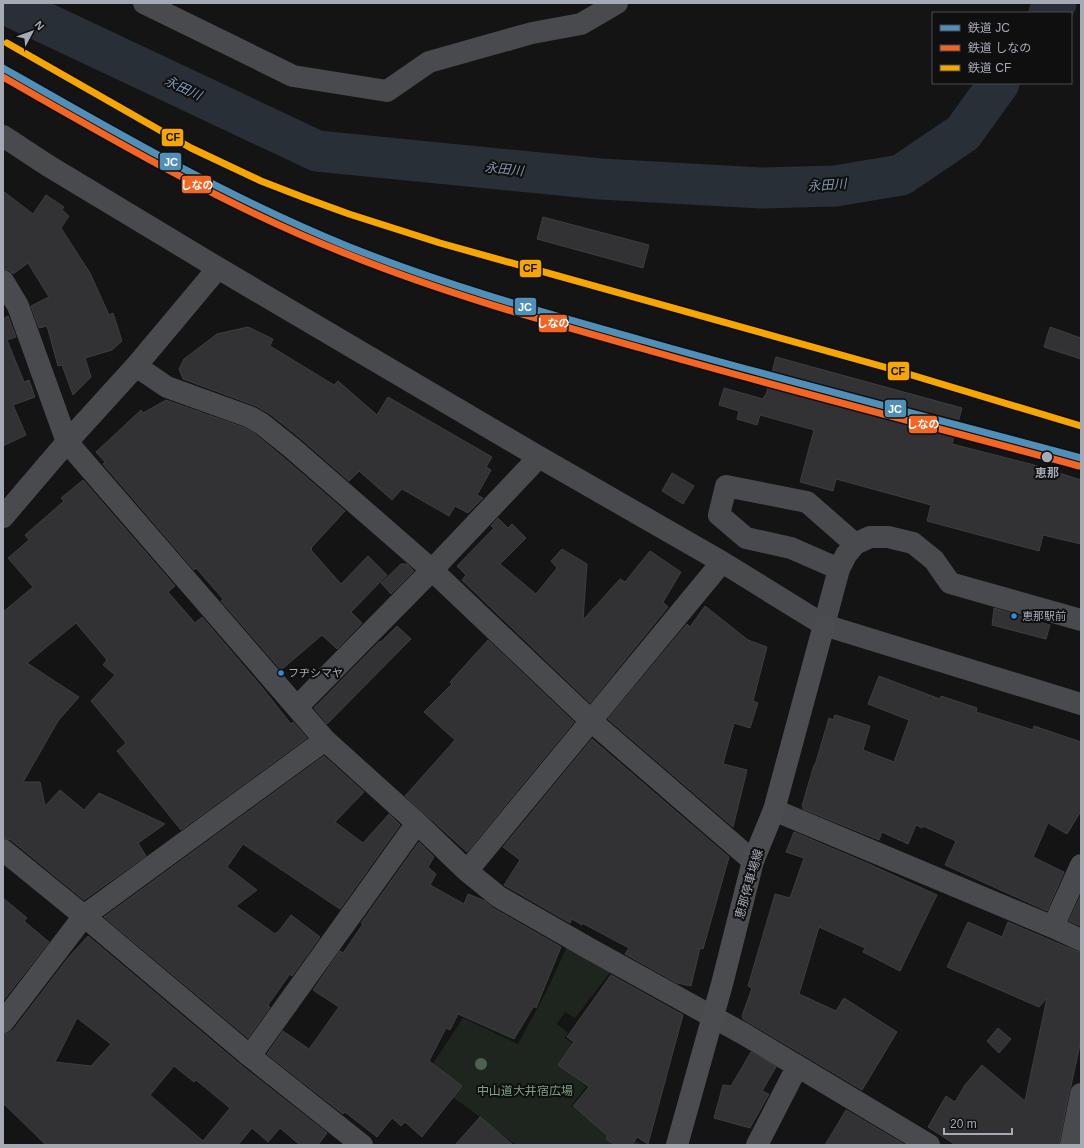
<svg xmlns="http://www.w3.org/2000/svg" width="1084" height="1148" viewBox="0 0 1084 1148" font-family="Helvetica,'Noto Sans JP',sans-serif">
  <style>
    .green { fill: #1e251f }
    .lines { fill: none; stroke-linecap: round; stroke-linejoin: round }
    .river { stroke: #282f36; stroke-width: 41 }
    .building { fill: #323234; stroke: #3d3e41; fill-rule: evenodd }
    .minor { stroke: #494a4d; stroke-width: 22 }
    .major { stroke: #4b4c4f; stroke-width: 22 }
    .rail-1-casing { stroke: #0f0f10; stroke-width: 10 }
    .rail-2-casing { stroke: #0f0f10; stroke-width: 10 }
    .rail-3-casing { stroke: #0f0f10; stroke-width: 10 }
    .rail-1 { stroke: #5090b8; stroke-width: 7 }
    .rail-2 { stroke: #f26522; stroke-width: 7 }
    .rail-3 { stroke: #f7a600; stroke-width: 7 }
    .tree { fill: #4e6150 }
    .stop-dot { fill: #a6aab5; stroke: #0f0f10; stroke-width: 1.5 }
    .bus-dot { fill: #338bd7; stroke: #0f0f10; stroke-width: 1.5 }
    .labels { text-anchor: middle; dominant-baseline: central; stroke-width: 4; stroke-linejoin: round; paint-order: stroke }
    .bus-label { font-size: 11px; fill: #a6aab5; stroke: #0f0f10; text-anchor: start }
    .stop-label { font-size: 12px; font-weight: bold; fill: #a6aab5; stroke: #0f0f10 }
    .street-label { font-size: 12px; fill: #a6aab5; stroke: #0f0f10 }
    .park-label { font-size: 12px; fill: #7da081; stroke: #0f0f10 }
    .water-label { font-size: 13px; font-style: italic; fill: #7e96af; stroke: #0f0f10 }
    .line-badge { stroke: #0f0f10; stroke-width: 1.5 }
    .badge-label { font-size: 11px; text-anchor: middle; font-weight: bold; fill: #fff }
    .pale-badge-label { font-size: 11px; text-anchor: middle; font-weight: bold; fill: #111 }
  </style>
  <rect width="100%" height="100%" fill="#141415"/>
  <!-- green -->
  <path class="green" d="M567,947L611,971L575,1018L565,1012L557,1024L568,1033L565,1038L587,1053L572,1075L586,1087L571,1106L585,1117L590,1111L642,1145H516L468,1108L424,1077L463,1018L518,1044L544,996Z"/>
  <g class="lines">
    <!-- river -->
    <path class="river" d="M3,3L317,151L601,179L761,188L835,186L901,175L963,133L999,83
      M1049,13L1056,3"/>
  </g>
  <!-- building -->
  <path class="building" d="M3,191L33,214L46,195L64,207L62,210L69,216L61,228L90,273L109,315L113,313L122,341L112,350L85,358L91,377L73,395L62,365L58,366L47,326L39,328L31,306L49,297L28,263L13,274L9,270L3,269Z
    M543,217L649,245L643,268L537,239Z
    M8,316L16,337L7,340L24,382L29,380L35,397L13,405L26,435L3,446V319Z
    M248,327L273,339L270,346L334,385L338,381L377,415L388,397L492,457L486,467L491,470L477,495L483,498L468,513L455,506L449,516L402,489L392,500L359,471L349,481L300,438L270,414L256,406L183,379L179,369L184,359L217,334Z
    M1050,327L1081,338V359L1044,347Z
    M776,357L962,408L952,444L1034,465L1081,480V544L1043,535L1039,551L927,521L931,505L836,479L833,491L800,482L814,430L760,415L757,425L737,419L739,411L719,405L724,388L763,399L765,395H766Z
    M166,400L245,428L255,434L284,458L345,511L311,548L312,549L311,550L341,584L368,556L387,575L351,612L362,623L337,649L322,635L281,670L221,601L223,599L196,568L194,570L103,464L105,462L96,452L141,410L143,413Z
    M672,473L694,486L683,504L662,491Z
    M83,480L175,586L168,592L195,623L202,617L261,686L291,724L293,722L307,738L181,830L117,751L126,743L91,701L115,675L103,665L107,660L76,623L27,663L79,697L58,721L23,782H40L45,806L60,790L84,810L99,793L165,824L138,843L146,856L84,900L11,840L3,838V612L33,587L8,558L29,540L25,535L64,501L61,498Z
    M498,518L508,528L512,524L526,538L500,564L536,594L557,568L551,561L562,549L587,564L583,620L620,579L625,582L650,551L681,572L663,602L668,607L590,703L462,580L466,575L457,566L494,528L491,526Z
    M401,564H407L414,571L391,594L381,583Z
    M705,606L748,640L767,647L753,701L758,703L750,728L734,723L723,764L747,770L733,827L608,719L687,624L690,627Z
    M994,608L1050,625L1046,639L992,625Z
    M397,626L411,639L327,724L314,708L380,641L381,642Z
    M488,640L574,722L467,852L405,796L455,740L424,712L452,684L450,682Z
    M879,676L940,699L941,696L977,708L976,712L1033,730L1034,726L1081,742V811L1067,834L1048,823L1033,857L1064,872L1047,911L945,865L956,841L923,826L922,828L916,825L908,844L882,832L879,840L803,809V807L802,806L814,765H815L829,718L833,720L835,715L870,726L863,750L894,762L909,720L868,704Z
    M592,739L729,857L703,949L700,948L691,986L677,983L625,954L629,948L582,923V925L572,919L570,923L504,885L520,860L503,847Z
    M324,756L364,792L335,822L363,843L389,814L400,825L340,909L243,844L227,867L257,890L236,906L275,934L277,932H278L291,915L320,937L292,976L290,974L268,1005L270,1007L248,1038L104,917Z
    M794,832L869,864L937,895L900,971L863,952L865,948L819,927L799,994L836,1011L844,998L897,1032L862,1090L743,1019L742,1016L752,988L748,986L775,894L790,898L804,858L786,852Z
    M419,842L434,857L428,867L436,874L430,885L464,904L468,894L485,901L493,908L561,947L536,1008L534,1006L514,1039L458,1014L450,1030L446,1028L429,1061L462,1086L422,1137L405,1122L401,1126L392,1118L377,1137L345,1112L343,1114L267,1054L283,1031L309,1049L339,1007L313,990L340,951L343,953L363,924L361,923Z
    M1081,895V926L1069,921Z
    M3,898L27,918L24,921L49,942L3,1001Z
    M968,922L1002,937L1008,922L1076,951L1081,952V1040L1071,1086L1069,1092L1059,1145H956L928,1127L946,1096L955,1102L965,1085L982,1065L1025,1101L1047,998L1039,1007L947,967Z
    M88,936L242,1066L327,1133L318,1145H300L280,1128L268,1142L252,1128L238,1145H46L3,1103V1034L8,1033L13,1030L68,958ZM77,1018L111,1044L91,1066L55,1062ZM174,1066L194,1082L196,1080L230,1108L203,1141L150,1095Z
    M611,975L683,1015L648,1144L637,1137L632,1145H616L606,1139L608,1136L573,1106L589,1087L558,1065L574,1042L567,1037Z
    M998,1028L1011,1039L999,1053L987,1041Z
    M751,1052L776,1067L762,1091L769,1094L750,1128L714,1118L723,1085L731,1086Z
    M846,1110L905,1145H825Z
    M480,1117L490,1125L513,1145H455Z"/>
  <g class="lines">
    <!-- minor -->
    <path class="minor" d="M144,3L293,76L387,91L429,62L532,33L581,24L617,3
      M3,136L47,165L218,268L539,457L722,562L824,625L1081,704
      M3,281L18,306L67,442L325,740L417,823L467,871L499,897L590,949L744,1034L929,1145
      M136,366L167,387L250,417L262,424L292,448L432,570L590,720L753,861
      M3,517L67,442L136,366L218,268
      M839,569L791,548L746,538L719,515L726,486L807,502L855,544
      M824,625L839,569L846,555L855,544L870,537H888L913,543L934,560L950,583L1081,620
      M297,707L432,570L539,457
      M774,810L1053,927L1081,940
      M3,850L84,916L250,1056L362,1145
      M467,871L722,562
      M1053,927L1081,865
      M3,1022L84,916L325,740
      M250,1056L417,823
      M757,1145L797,1067
      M1071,1145L1081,1094"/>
    <!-- major -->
    <path class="major" d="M677,1145L722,984L753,861L774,810L824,625"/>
    <defs>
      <path id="rail-1" d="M3,68C115,132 227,197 347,246C444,285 545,313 645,341C790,382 936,419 1081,458"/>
      <path id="rail-2" d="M3,77C115,141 227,207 347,254C443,293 544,321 644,349C788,390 934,427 1079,466"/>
      <path id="rail-3" d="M7,43L191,148L261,181L305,198L349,214L440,243L895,370L1081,426"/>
    </defs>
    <!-- rail-1 casing -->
    <use href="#rail-1" class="rail-1-casing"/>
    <!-- rail-2 casing -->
    <use href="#rail-2" class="rail-2-casing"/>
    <!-- rail-3 casing -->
    <use href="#rail-3" class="rail-3-casing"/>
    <!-- rail-1 -->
    <use href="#rail-1" class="rail-1"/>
    <!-- rail-2 -->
    <use href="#rail-2" class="rail-2"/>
    <!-- rail-3 -->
    <use href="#rail-3" class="rail-3"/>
  </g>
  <!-- trees -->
  <circle class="tree" cx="481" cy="1064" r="6"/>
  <!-- markers -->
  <circle class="stop-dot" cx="1047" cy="457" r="6"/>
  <g class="bus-dot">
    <circle cx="1014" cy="616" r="3.5"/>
    <circle cx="281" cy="673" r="3.5"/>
  </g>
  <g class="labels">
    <!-- bus labels -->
    <g class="bus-label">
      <text x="1022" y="616">恵那駅前</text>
      <text x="288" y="673">フヂシマヤ</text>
    </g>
    <!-- stop labels -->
    <g class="stop-label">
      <text x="1047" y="473">恵那</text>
    </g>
    <!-- street labels -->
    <g class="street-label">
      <text transform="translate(749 884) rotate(-74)">恵那停車場線</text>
    </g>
    <!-- park labels -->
    <g class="park-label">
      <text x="525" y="1091">中山道大井宿広場</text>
    </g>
    <!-- water labels -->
    <g class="water-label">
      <text transform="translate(183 88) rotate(25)">永田川</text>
      <text transform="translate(504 169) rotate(6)">永田川</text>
      <text transform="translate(827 185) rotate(-4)">永田川</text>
    </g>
  </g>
  <g class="line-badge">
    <rect x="161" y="128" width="23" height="19" rx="4" fill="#f7a600"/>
    <rect x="159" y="152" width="23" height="19" rx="4" fill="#5090b8"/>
    <rect x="181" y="175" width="31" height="19" rx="4" fill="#f26522"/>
    <rect x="519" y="259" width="23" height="19" rx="4" fill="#f7a600"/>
    <rect x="514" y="297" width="23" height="19" rx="4" fill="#5090b8"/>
    <rect x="538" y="314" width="30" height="19" rx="4" fill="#f26522"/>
    <rect x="887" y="361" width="23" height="20" rx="4" fill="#f7a600"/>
    <rect x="884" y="399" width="23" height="19" rx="4" fill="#5090b8"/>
    <rect x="908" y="415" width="30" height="19" rx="4" fill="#f26522"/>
  </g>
  <g class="badge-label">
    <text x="171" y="166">JC</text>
    <text x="197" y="189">しなの</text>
    <text x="525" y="311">JC</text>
    <text x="553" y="327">しなの</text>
    <text x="895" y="413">JC</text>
    <text x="923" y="428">しなの</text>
  </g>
  <g class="pale-badge-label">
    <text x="173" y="141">CF</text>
    <text x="530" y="272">CF</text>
    <text x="898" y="375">CF</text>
  </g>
  <!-- border -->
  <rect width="1084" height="1148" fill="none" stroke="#a6aab5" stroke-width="8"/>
  <!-- legend -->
  <rect x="932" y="12" width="140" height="72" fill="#0f0f10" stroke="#4b4d52"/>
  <rect x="940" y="25" width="20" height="6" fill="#5090b8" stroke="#4b4d52"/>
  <text x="968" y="32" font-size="12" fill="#a6aab5">鉄道 JC</text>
  <rect x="940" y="45" width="20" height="6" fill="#f26522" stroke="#4b4d52"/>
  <text x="968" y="52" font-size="12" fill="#a6aab5">鉄道 しなの</text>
  <rect x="940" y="65" width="20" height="6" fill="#f7a600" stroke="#4b4d52"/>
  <text x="968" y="72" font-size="12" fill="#a6aab5">鉄道 CF</text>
  <!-- north arrow -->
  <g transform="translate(32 32) rotate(49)" stroke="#0f0f10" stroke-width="3" paint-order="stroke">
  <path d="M0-3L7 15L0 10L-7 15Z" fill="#a6aab5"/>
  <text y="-6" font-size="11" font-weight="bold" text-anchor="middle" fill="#a6aab5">N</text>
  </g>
  <!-- scale -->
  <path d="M944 1128v6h68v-6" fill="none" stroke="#a6aab5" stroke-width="2"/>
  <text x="950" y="1128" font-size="12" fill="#a6aab5" stroke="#0f0f10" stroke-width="3" paint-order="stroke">20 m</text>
</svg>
